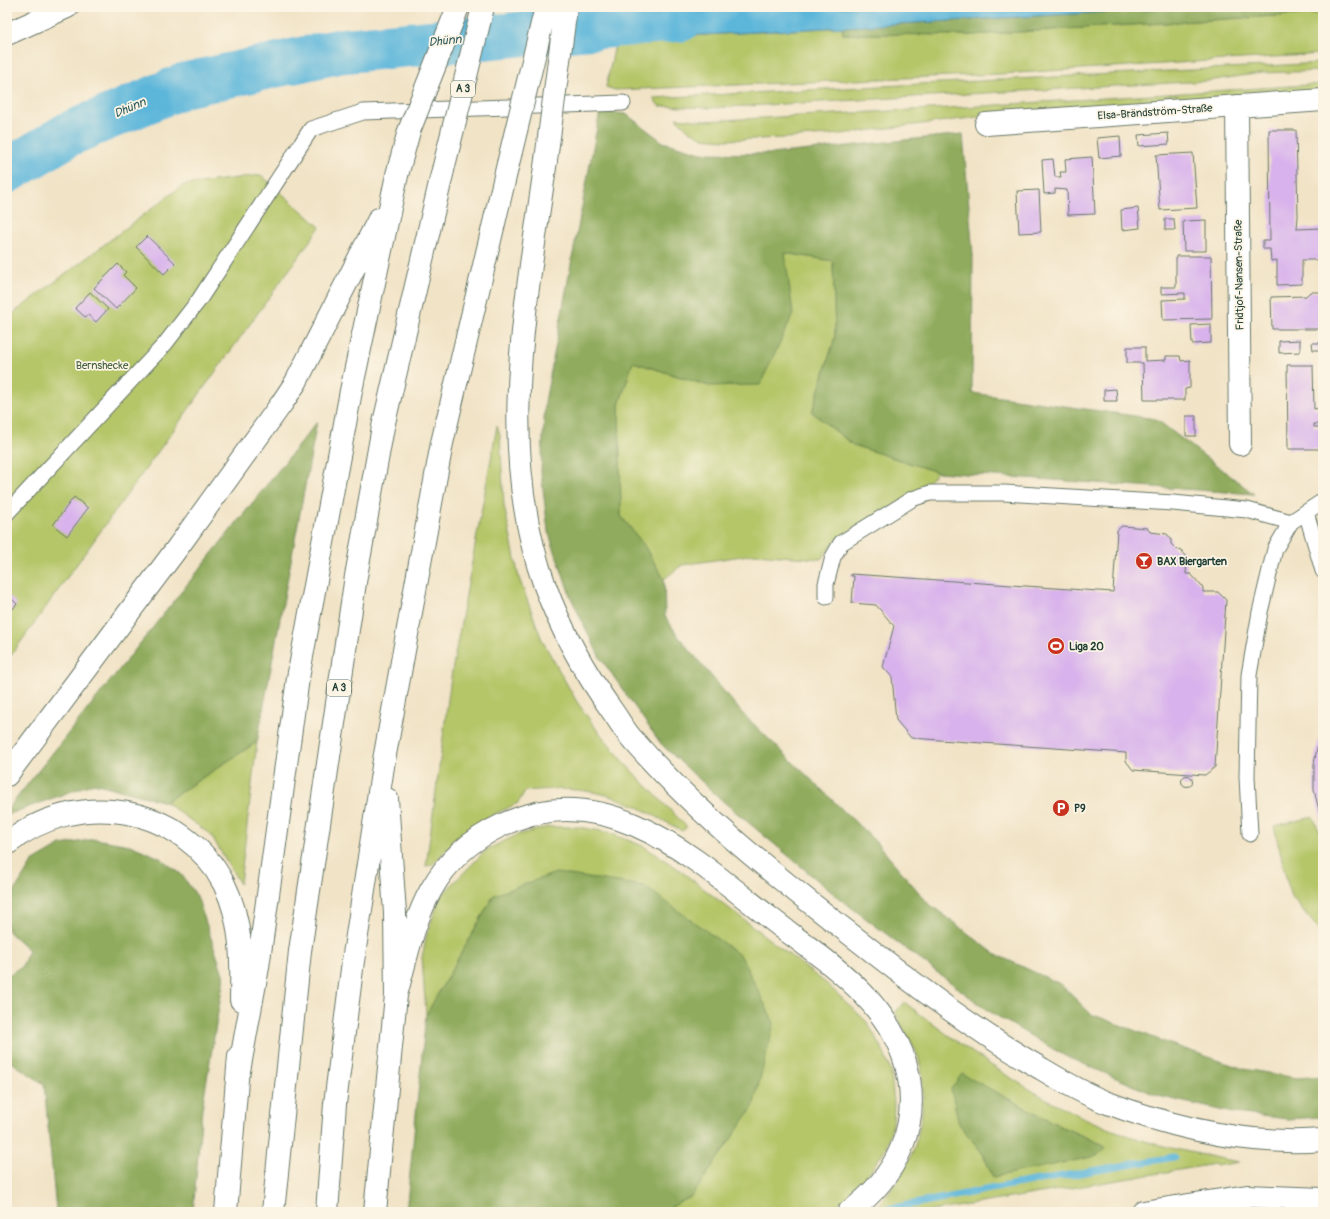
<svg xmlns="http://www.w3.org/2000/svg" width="1330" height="1219" viewBox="0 0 1330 1219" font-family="Pangolin,sans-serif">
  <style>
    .green { fill: #b5c669; stroke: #6a824e; fill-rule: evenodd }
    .forest { fill: #90ab5d; stroke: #587448 }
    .water { fill: #5cb6da; stroke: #3e7a87 }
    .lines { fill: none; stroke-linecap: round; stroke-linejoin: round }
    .stream { stroke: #5cb6da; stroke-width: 7 }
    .river { stroke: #5cb6da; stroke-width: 45 }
    .building { fill: #d8b2ec }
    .service-casing { stroke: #687767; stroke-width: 17 }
    .minor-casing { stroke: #687767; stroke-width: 24 }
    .motorway-casing { stroke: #687767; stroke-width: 24 }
    .service { stroke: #fff; stroke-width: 15 }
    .minor { stroke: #fff; stroke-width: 22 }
    .motorway { stroke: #fff; stroke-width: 22 }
    .motorway-bridge-casing { stroke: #687767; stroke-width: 24; stroke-linecap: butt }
    .motorway-bridge { stroke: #fff; stroke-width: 22 }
    .labels { text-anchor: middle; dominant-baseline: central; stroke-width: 3.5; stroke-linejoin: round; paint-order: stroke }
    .shield { fill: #fcf5e5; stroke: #617469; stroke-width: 1 }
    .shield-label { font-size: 10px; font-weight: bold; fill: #1f3d34 }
    .street-label { font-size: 11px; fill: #1f3d34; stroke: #fcf5e5 }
    .park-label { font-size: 11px; fill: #445f41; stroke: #fcf5e5 }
    .poi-label { font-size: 11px; font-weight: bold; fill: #1f3d34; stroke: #fcf5e5; text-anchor: start }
    .water-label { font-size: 12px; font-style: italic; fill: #2e5b5e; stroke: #fcf5e5 }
  </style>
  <rect width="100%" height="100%" fill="#fcf5e5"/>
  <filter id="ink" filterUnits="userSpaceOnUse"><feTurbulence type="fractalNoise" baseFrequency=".025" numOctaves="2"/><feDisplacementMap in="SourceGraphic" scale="8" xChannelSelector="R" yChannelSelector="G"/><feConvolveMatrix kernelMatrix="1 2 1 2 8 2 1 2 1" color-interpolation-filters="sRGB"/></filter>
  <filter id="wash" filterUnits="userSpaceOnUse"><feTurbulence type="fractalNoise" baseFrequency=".012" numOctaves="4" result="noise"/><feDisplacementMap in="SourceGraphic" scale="16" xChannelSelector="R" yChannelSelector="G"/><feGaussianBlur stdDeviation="0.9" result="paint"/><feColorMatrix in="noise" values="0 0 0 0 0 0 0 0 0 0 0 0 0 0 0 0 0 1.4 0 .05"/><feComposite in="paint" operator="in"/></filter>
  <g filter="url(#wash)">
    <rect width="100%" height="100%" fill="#f1e3c6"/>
    <!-- green -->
    <path class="green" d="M1323,13V54L1000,74L615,90L606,87L616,40L843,27V34L971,35Z
      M1323,63V71L1261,73L1208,81L710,108L659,106L653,98Z
      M1323,84V91L1027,111L841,134L786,138L725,140L703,138L688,130L676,118L705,121L949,108Z
      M261,175L320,227L7,661V318L183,185Z
      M784,253L833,261L835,337L812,412L853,445L937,472L922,489L835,541L821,559L755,554L682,565L664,579L643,544L621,516L619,405L633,362L709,386L792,314Z
      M497,426L500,435L504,505L519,578L542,640L577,702L597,730L630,769L687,827L682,831C662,820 641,807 619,799C589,788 556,788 525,791L518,803L482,820L455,840L432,865L426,866L451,677Z
      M257,742L240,884L211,835L165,802Z
      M1313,817L1323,839V935L1290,894L1274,826Z
      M548,827H578L607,832L643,846L677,868L827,984L867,1022L882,1048L891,1072L894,1103L893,1123L886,1148L858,1189L828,1212H662L692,1195L494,895L426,1015L422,957L427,934L440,897L486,850L517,835Z
      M904,1002C977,1058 1055,1114 1145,1141C1176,1150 1208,1156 1239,1162L1216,1166L1215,1164L926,1212H873C886,1196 899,1180 908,1162C923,1134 928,1083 917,1054C911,1040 902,1026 895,1013ZM962,1075L1062,1127L1106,1146L993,1177L983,1154Z"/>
    <!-- forest -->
    <path class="forest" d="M1195,7H1323V13L971,35L843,34V27Z
      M600,111L626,114L663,142L701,153L771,154L963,134L973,255L972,393L1156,419L1254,494L937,472L853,445L812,412L835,337L833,261L785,253L793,314L760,385L709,386L633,362L619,405L621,516L643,544L664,579L665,616L678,636L742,713L876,842L928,903L995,954L1060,984L1091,1014L1173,1045L1244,1069L1297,1078L1323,1076V1117L1288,1119L1233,1113L1158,1096L1065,1056L987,1010L840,899L725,803L661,744L599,656L571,598L548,531L541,472L545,402Z
      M317,422L257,742L165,802L94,783L7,815V810Z
      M95,839L130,845L160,858L181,874L197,896L224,977L202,1109L193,1212H52L56,1210L44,1084L11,1062H7V976L22,966L29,950L7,930V910L12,895L32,862L61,845Z
      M556,873L644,886L741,956L774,1023L753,1107L692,1196L662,1212H406L426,1015L494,895Z
      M962,1074L1062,1127L1106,1146L1097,1156L993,1177L983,1154L959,1124L951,1089Z"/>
    <!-- water -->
    <path class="water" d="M701,7H1195L616,40L622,9Z"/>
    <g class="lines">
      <!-- stream -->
      <path class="stream" d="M888,1209L1016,1184L1174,1157"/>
      <!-- river -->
      <path class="river" d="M7,171L69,134L185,85L340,51L681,19"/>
    </g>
    <g id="blocks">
      <!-- building -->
      <path class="building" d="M1269,130H1296L1298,216L1297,229L1323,228V260H1302V284L1277,285V260L1271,261L1270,249H1263V240H1270Z
        M1168,133L1169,144L1139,146L1138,135Z
        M1120,136L1121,156L1099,158L1097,138Z
        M1193,153L1197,208L1160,210L1156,155Z
        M1092,157L1095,214L1068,215L1067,190L1055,189V193L1044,194L1042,160L1053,159L1055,177H1061L1060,172H1066L1065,159Z
        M1039,190L1041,232L1019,233L1017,191Z
        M1138,208L1140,228L1122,230L1121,210Z
        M1165,219H1174L1175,230H1165Z
        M1206,220V251H1184L1183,221Z
        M147,236L175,263L164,274L136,247Z
        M1176,256H1211L1212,319L1163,320L1162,300L1185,299V293L1161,294V287H1176Z
        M118,264L126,272L123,275L136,288L116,309L94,288Z
        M90,292L108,309L96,322L88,315L85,317L75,308Z
        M1310,292H1320L1323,296V329H1272L1271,297L1306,296Z
        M1211,324V343L1192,344L1191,325Z
        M1300,340V352L1279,353V341Z
        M1312,343H1320L1321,350H1313Z
        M1127,347H1145V361L1166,360V356H1180L1181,361L1190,360V388L1185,389V400H1144L1143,363H1127Z
        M1287,365H1313L1314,409L1321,408L1322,424H1314V427H1323V449H1288Z
        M1116,389L1117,401H1104V390Z
        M1186,416H1196V436H1186Z
        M74,497L88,508L67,536L53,525Z
        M1122,526L1147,528L1150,532L1167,534L1171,539V544L1176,549L1181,550L1187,557L1186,574H1191L1203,588V592H1218L1226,600L1215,767L1205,775L1133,770L1126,761V753L911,738L896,720L892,677L883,667L894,626L876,605L852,603L854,576H851V574L1113,592L1117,530Z
        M7,594L17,604L11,611L7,607Z
        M1323,729V826L1314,790V764L1318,743Z
        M1181.5 781a5.5 5.5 0 1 1 11 0a5.5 5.5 0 1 1-11 0Z"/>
    </g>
  </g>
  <g filter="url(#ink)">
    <use href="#blocks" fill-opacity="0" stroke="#687767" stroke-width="1"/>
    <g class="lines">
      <defs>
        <path id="service" d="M1306,512L1323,571
          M7,513L165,344L199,300L311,129L363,112L623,103
          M826,597V584L833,557L841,543L912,499L930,493H1004L1173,503L1247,510L1291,522
          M1250,834L1247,777L1249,675L1260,612L1275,549L1291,522L1323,501"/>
        <path id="minor" d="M7,34L67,7
          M1237,106L1240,444
          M986,124L1323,100"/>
        <path id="motorway" d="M546,160C527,299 495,450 545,586C562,632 585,673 613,712C620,722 626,733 634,741C698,815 777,877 854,937C914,984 975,1031 1042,1069C1062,1081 1083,1093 1105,1102C1174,1128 1250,1146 1323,1140
          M7,775L178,547L282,403L296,382L379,219
          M7,844C75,788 182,803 224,884C242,920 242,960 241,1000
          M396,995C406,960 413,922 431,890C447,861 472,839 502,825C605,775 694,858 770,918C822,959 887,997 906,1065C922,1124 897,1177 849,1212
          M239,1071L258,967L298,678L351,391L397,175
          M226,1212L239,1056
          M273,1212L300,951L356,576L383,427L443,170
          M327,1212L335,1104L353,961L384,760L442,443L508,164
          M375,1212L396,995L395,913L387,799
          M1143,1212L1247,1196L1323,1199"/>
      </defs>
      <!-- service casing -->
      <use href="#service" class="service-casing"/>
      <!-- minor casing -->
      <use href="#minor" class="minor-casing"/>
      <!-- motorway casing -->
      <use href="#motorway" class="motorway-casing"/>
      <!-- service -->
      <use href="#service" class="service"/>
      <!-- minor -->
      <use href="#minor" class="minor"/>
      <!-- motorway -->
      <use href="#motorway" class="motorway"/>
      <defs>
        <path id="motorway-bridge" d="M546,160L566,7
          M508,164L546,7
          M443,170L483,7
          M397,175L409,131L458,7"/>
      </defs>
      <!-- motorway-bridge casing -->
      <use href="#motorway-bridge" class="motorway-bridge-casing"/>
      <!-- motorway-bridge -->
      <use href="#motorway-bridge" class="motorway-bridge"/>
    </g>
  </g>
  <!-- icons -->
  <defs>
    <symbol id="bar-disc" viewBox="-11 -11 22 22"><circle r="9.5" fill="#c8321e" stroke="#fcf5e5"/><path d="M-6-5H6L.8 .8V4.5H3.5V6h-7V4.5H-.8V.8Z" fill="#fff"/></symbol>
    <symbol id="stadium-disc" viewBox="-11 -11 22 22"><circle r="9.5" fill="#c8321e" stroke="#fcf5e5"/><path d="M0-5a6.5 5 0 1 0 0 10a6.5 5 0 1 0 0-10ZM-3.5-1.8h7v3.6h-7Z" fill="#fff"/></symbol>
    <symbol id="parking-disc" viewBox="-11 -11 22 22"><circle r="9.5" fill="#c8321e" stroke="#fcf5e5"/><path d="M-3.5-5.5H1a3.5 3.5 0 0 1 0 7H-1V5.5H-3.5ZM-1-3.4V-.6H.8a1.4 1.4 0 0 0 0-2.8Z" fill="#fff"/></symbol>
  </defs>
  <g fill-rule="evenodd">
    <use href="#bar-disc" x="1134" y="551" width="20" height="20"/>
    <use href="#stadium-disc" x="1046" y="636" width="20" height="20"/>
    <use href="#parking-disc" x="1051" y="798" width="20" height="20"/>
  </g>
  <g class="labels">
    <!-- shield labels -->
    <g class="shield">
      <rect x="451" y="81" width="24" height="16" rx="3"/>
      <rect x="327" y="680" width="24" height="16" rx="3"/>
    </g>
    <g class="shield-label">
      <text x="463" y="89">A 3</text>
      <text x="339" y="688">A 3</text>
    </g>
    <!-- street labels -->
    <g class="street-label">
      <text transform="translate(1155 112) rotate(-4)">Elsa-Brändström-Straße</text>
      <text transform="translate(1239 275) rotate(-91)">Fridtjof-Nansen-Straße</text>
    </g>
    <!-- park labels -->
    <g class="park-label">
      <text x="102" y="365">Bernshecke</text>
    </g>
    <!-- poi labels -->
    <g class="poi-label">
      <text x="1157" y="561">BAX Biergarten</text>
      <text x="1069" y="646">Liga 20</text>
      <text x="1074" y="808">P9</text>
    </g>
    <!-- water labels -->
    <g class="water-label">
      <text transform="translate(445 41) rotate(-6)">Dhünn</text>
      <text transform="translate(130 108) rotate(-23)">Dhünn</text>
    </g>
  </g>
  <!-- margin -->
  <rect width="1330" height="1219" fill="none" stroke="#fcf5e5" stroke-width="24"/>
</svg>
